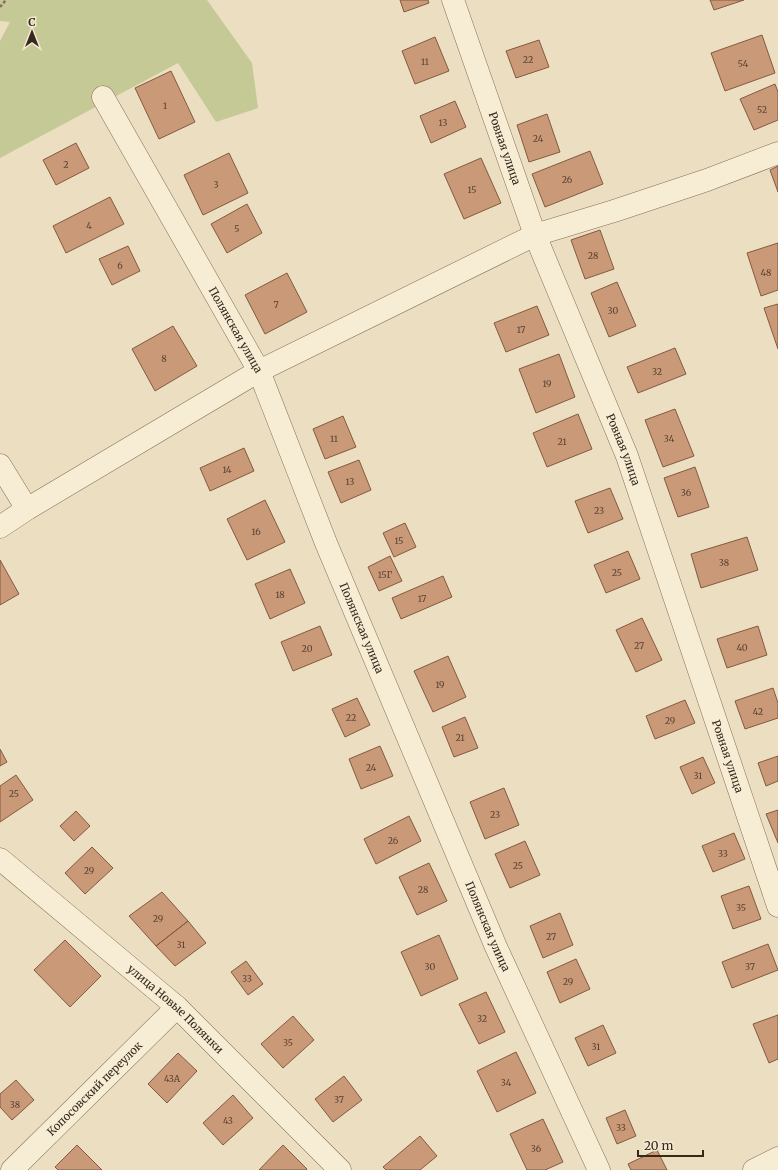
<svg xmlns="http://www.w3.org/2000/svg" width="778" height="1170" viewBox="0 0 778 1170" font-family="Merriweather,serif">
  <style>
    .green { fill: #c4c996 }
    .building { fill: #c99978; stroke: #835a40 }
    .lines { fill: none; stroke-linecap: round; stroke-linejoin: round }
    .street-casing { stroke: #857059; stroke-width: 23 }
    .path { stroke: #857059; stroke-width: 2.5; stroke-dasharray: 3 2; stroke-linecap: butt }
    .street { stroke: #f7ecd4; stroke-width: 22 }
    .labels { text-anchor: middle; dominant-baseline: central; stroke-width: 3.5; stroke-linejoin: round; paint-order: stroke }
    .number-label { font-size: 9px; fill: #5a4434 }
    .street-label { font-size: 11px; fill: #35281d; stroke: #f4e9d0 }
  </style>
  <rect width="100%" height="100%" fill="#ecdec1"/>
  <!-- green -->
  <path class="green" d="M0,0H207L252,63L258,108L216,122L178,63L0,158V41L10,22L0,21Z"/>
  <!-- building -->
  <path class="building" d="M400,0H428L429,3L404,12Z
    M710,0H744L714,10Z
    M762,35L775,73L725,91L711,53Z
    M435,37L449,71L415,84L402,51Z
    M539,40L549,67L516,78L506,51Z
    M171,71L195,122L159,139L135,88Z
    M775,84L778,92V120L754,130L740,99Z
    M455,101L466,127L431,143L420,116Z
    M547,114L560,152L529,162L517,125Z
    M76,143L89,168L56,185L43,160Z
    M590,151L603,184L545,207L532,174Z
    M229,153L248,193L203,215L184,175Z
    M481,158L501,203L464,219L444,174Z
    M778,166V192L770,170Z
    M110,197L124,224L66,253L53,226Z
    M247,204L262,233L227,253L211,224Z
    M600,230L614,269L585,279L571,240Z
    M778,243V290L761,296L747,253Z
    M128,246L140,271L112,285L99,259Z
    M287,273L307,312L265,334L245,295Z
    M617,282L636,326L609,337L591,293Z
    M778,304V349L764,308Z
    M537,306L549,335L506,352L494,323Z
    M173,326L197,366L155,391L132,349Z
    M675,348L686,374L638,393L627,367Z
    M559,354L575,397L536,413L519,369Z
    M675,409L694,456L663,467L645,420Z
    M578,414L592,449L547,467L533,433Z
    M343,416L356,447L325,459L313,429Z
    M244,448L254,471L210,491L200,468Z
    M359,460L371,490L341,503L328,472Z
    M695,467L709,507L678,517L664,478Z
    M610,488L623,519L588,533L575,501Z
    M265,500L285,542L247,560L227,519Z
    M405,523L416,547L394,557L383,533Z
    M747,537L758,570L701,588L691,554Z
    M628,551L640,579L606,593L594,565Z
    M390,556L402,581L379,591L368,567Z
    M0,560L19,594L0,605Z
    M290,569L305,603L270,619L255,584Z
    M443,576L452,597L401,619L392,598Z
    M642,618L662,660L636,672L616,630Z
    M320,626L332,655L293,671L281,642Z
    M758,626L767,655L727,668L717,639Z
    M448,656L466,697L433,712L414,671Z
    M773,688L778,703V718L745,729L735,701Z
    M357,698L370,725L345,737L332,709Z
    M685,700L695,723L655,739L646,716Z
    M465,717L478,748L454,757L442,727Z
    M380,746L393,776L361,789L349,759Z
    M0,749L7,762L0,766Z
    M778,756V781L766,786L758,763Z
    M703,757L715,783L692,794L680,767Z
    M16,775L33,800L0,822V786Z
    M504,788L519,825L485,839L470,802Z
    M778,810V843L766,814Z
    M76,811L90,826L74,841L60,826Z
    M409,816L421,841L376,864L364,839Z
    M734,833L745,859L713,872L702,846Z
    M525,841L540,875L510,888L495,854Z
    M92,847L113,868L85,894L65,873Z
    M429,863L447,901L417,915L399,877Z
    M749,886L761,919L733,929L721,896Z
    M162,892L188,921L156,946L129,916Z
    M560,913L573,945L543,958L530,926Z
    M188,921L206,943L175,966L156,946Z
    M439,935L458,979L421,996L401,952Z
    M65,940L101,976L70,1007L34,970Z
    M768,944L778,970L732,988L722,962Z
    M576,959L590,989L560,1003L547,972Z
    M246,961L263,984L248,995L231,972Z
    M486,992L505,1032L479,1044L459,1004Z
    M778,1015V1059L769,1063L753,1024Z
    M293,1016L314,1040L283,1068L261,1044Z
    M603,1025L616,1053L588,1066L575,1038Z
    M516,1052L536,1093L497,1112L477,1071Z
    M178,1053L197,1071L167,1103L148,1084Z
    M344,1076L362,1100L333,1122L315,1099Z
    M16,1080L34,1100L12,1120L0,1107V1094Z
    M233,1095L253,1118L223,1145L203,1123Z
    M625,1110L636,1136L617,1144L606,1118Z
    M543,1119L563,1162L545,1170H527L510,1134Z
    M420,1136L437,1156L420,1170H386L383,1167Z
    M77,1145L102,1170H58L55,1167Z
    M283,1145L307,1169L306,1170H259Z
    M657,1150L667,1170H631L628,1164Z"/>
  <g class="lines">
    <defs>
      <g id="street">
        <path id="s1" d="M453,0L535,235L627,456L778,906"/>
        <path id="s2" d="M103,97L259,371L326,543L496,947L599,1170"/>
        <path d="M0,465L27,509"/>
        <path d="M0,527L27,509L259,371L535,235L614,211L707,180L778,153"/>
        <path id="s3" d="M0,859L177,1007L340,1170"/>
        <path id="s4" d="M12,1170L177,1007"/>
        <path d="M754,1170L778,1158"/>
      </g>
    </defs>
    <!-- street casing -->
    <use href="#street" class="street-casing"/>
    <!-- path -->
    <path class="path" d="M0,7L6,0"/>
    <!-- street -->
    <use href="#street" class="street"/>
  </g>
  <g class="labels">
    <!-- number labels -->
    <g class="number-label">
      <text x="528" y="59">22</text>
      <text x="425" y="61">11</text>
      <text x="743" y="63">54</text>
      <text x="165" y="105">1</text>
      <text x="762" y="109">52</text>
      <text x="443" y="122">13</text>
      <text x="538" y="138">24</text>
      <text x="66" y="164">2</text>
      <text x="567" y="179">26</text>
      <text x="216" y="184">3</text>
      <text x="472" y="189">15</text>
      <text x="89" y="225">4</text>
      <text x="237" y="228">5</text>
      <text x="593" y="255">28</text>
      <text x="120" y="265">6</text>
      <text x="766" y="272">48</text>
      <text x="276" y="304">7</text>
      <text x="613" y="310">30</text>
      <text x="521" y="329">17</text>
      <text x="164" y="358">8</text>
      <text x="657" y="371">32</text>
      <text x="547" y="383">19</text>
      <text x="334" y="438">11</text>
      <text x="669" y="438">34</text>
      <text x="562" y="441">21</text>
      <text x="227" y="469">14</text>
      <text x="350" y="481">13</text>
      <text x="686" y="492">36</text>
      <text x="599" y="510">23</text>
      <text x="256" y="531">16</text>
      <text x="399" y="540">15</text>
      <text x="724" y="562">38</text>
      <text x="617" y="572">25</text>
      <text x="385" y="574">15Г</text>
      <text x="280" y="594">18</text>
      <text x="422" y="598">17</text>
      <text x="639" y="645">27</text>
      <text x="742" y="647">40</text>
      <text x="307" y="648">20</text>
      <text x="440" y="684">19</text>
      <text x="758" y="711">42</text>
      <text x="351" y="717">22</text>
      <text x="670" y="720">29</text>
      <text x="460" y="737">21</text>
      <text x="371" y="767">24</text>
      <text x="698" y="775">31</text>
      <text x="14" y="793">25</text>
      <text x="495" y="814">23</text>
      <text x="393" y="840">26</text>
      <text x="723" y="853">33</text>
      <text x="518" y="865">25</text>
      <text x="89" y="870">29</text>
      <text x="423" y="889">28</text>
      <text x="741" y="907">35</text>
      <text x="158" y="918">29</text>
      <text x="551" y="936">27</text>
      <text x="181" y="944">31</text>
      <text x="430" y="966">30</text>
      <text x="750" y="966">37</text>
      <text x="247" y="978">33</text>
      <text x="568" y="981">29</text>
      <text x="482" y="1018">32</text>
      <text x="288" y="1042">35</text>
      <text x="596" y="1046">31</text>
      <text x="172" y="1078">43А</text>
      <text x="506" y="1082">34</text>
      <text x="339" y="1099">37</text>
      <text x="15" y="1104">38</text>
      <text x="228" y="1120">43</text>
      <text x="621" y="1127">33</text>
      <text x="536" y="1148">36</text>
    </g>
    <!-- street labels -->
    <g class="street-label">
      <text stroke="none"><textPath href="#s1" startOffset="157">Ровная улица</textPath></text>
      <text stroke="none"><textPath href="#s2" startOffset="268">Полянская улица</textPath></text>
      <text stroke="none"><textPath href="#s1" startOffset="481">Ровная улица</textPath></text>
      <text stroke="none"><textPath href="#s2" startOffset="592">Полянская улица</textPath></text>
      <text stroke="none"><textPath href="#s1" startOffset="805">Ровная улица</textPath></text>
      <text stroke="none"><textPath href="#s2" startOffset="916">Полянская улица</textPath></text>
      <text stroke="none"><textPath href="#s3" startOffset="231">улица Новые Полянки</textPath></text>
      <text stroke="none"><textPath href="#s4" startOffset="116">Копосовский переулок</textPath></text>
    </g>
  </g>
  <!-- north arrow -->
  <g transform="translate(32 32)" stroke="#f4e9d0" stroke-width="3" paint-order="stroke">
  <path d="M0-3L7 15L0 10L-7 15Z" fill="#35281d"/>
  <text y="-6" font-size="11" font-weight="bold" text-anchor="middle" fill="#35281d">С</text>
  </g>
  <!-- scale -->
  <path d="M638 1150v6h65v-6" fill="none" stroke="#35281d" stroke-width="2"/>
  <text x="644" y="1150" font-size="12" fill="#35281d" stroke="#f4e9d0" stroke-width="3" paint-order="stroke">20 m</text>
</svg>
